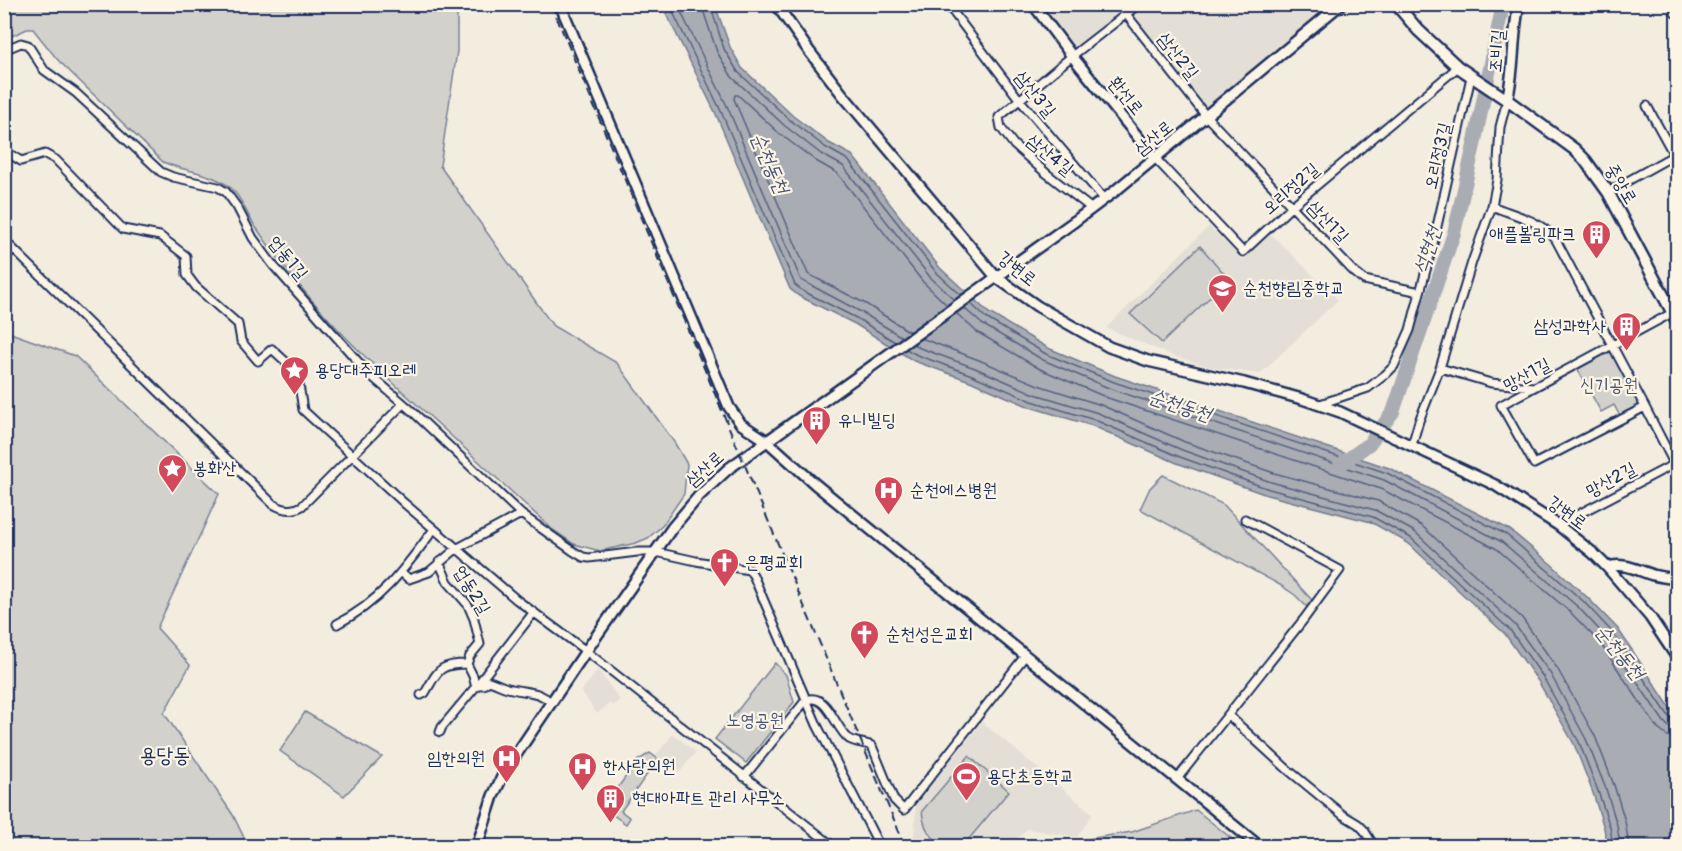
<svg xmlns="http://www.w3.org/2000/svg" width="1682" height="851" viewBox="0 0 1682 851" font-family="Pangolin,'Poor Story',sans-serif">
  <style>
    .built { fill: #e3dfd6 }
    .green { fill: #d3d1cc; stroke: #778095; stroke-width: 1.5 }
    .water { fill: #a9acb3; stroke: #707a91; stroke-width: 1.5 }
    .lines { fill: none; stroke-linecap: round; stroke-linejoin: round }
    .shore { stroke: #546180; stroke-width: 1.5 }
    .river { stroke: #a9acb3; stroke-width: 14 }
    .street-casing { stroke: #1b2f5e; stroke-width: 11 }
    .secondary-casing { stroke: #1b2f5e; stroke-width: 14 }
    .primary-casing { stroke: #1b2f5e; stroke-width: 15 }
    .street { stroke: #fcf5e5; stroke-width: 7 }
    .secondary { stroke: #fcf5e5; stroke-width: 9 }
    .primary { stroke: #fcf5e5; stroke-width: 10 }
    .rail { stroke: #1b2f5e; stroke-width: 2; stroke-dasharray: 9 4.5; stroke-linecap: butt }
    .labels { text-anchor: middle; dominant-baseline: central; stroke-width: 4.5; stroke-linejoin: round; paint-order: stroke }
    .street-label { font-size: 18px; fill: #1b2f5e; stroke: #fcf5e5 }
    .poi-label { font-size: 18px; fill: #1b2f5e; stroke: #fcf5e5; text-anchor: start }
    .park-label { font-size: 18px; fill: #49587a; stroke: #fcf5e5 }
    .water-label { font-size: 20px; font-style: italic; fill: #465478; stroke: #fcf5e5 }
    .quarter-label { font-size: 21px; fill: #1b2f5e; stroke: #fcf5e5 }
  </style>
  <rect width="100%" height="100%" fill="#f3ede0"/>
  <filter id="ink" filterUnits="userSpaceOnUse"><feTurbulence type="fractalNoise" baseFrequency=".0167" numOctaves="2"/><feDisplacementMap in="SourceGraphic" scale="12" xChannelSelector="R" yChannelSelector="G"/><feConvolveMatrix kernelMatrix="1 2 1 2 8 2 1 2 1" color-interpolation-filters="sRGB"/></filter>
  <g filter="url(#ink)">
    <!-- built -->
    <path class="built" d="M1041,5H1332L1201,110L1126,14L1077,51Z
      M1209,226L1243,260L1270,233L1338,300L1260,374L1210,367L1173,356L1106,328Z
      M598,670L620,700L613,706L610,703L597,714L581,691Z
      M982,722L1093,814L1077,837L1027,829L1010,846H926L914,837L916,802Z
      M673,734L696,752L679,773L656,755Z"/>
    <!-- green -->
    <path class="green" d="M5,4L457,5V51L440,166L553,326L617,363L674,442L687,464L684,494L662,526L648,538L636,543L600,551L574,544L552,529C509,490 467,450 424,411C390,380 356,350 326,316C300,288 277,258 255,226C246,214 243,199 231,188C212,172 185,172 163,162L57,59L33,29H27L5,39Z
      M1200,246L1229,279L1162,343L1130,314Z
      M5,331L75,356L219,494L157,628L190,665L164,713L233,815L248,846H5Z
      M1610,351L1615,355L1643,406L1621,418L1614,405L1601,412L1577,368Z
      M1163,475L1224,505L1312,600L1307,607L1295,595L1280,585L1140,509L1150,488Z
      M775,663L786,675L794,702L746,763L715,739Z
      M305,712L382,757L344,796L280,751Z
      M650,753L658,759L621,811L630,818L626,824L603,808L637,761Z
      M969,756L1009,791L963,846C938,847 924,836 922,811Z
      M1196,810L1241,846H1072L1081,840L1132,832Z"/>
    <!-- water -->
    <path class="water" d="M662,5H715L730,47L742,68L793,116L829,143L852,155L940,268L989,313L1048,348L1115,376L1389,468L1510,530L1551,564L1587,597L1618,629L1677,718V846H1607L1604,828L1593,793L1574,744L1538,681L1505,634L1408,543L1371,522L1267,495L1177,463L1093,426L1030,407L970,381L914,361L855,324L799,296L790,289L715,112Z"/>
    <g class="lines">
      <!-- shore -->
      <path class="shore" d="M669,4L720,109L795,285L803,291L858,319L895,342
        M677,4L727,106L801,280L861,312L902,337
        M702,4L703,10L717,52L732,77L785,126L821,154L843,166L930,277L955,300
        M710,4L724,49L738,72L790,120L825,147L848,160L936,272L961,295
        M970,303L986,318L1046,354L1114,382L1387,473L1507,535L1583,601L1613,633L1670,718L1673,720L1678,721
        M964,308L982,324L1043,360L1111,389L1384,480L1502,542L1578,607L1607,638L1664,722L1669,727L1678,728
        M956,313L977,332L1040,369L1108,398L1381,489L1497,549L1571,613L1600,643L1658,729L1667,736L1678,737
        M910,332L866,304L808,274L734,99L735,95H738L780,134L816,161L837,173L923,282L947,305
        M921,338L979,360L1038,385L1101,405L1185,442L1274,473L1378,501L1422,526L1522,618L1557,668L1595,736L1614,785L1625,821L1629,846
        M913,344L920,348L975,368L1035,394L1098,413L1182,450L1271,482L1375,510L1415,532L1515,625L1550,673L1586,739L1606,789L1617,825L1620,846
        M906,349L917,355L972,375L1032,401L1095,420L1180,457L1269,489L1373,517L1411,538L1510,630L1543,677L1579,742L1598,791L1610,827L1613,846"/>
      <!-- river -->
      <path class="river" d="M1340,465L1369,444L1393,412L1454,233L1475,141L1503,4"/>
      <defs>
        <path id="street" d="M947,4L1019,99L1104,199
          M953,12L962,4
          M1675,13L1678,11
          M1126,14L1206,116L1354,272L1364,280L1420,292
          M4,50L21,43L28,45L44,70L76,93L161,172L173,177L218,187L226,192L237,207L253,238L273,265L368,373L412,411L521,514L573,551L583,557L589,558L637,552H656L696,561L749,570L753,575L817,725L878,843L876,846
          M1647,106L1678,162
          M5,151L21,161L45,154L56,160L123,229L160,236L186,256L187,275L196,287L238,324L241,341L258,361L272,349L297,372L303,410L404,503L517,600L586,651L833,846
          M1155,158L1243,252L1292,206L1458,67
          M1608,192L1678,153
          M1492,206C1513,215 1541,220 1556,240L1645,407L1678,471
          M1092,209L1046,173L1014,145L1001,128L999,117L1072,56L1139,4
          M4,240L273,504C283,510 292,512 302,506L403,404
          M1440,368L1491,383L1534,387
          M1320,404L1368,388L1386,374L1394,366L1410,330L1433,244L1471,77
          M1645,407L1534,464L1501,405L1672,313
          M1412,445L1419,421L1440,368L1472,262L1492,206L1497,180L1500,127L1507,100
          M1558,525L1678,462
          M439,562L448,582L468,605L474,619L480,644L470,656L467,664
          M401,572L409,579L429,572L456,549L521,514
          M337,624C381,602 405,568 434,529
          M421,695L425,693C438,671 438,664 467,664L473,676L475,684L483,685L489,681C496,683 504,688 512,689C529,693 537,690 552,703
          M1228,715L1287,769L1343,815L1358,824L1364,830L1374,846
          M440,732L442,727L478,684L534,612
          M744,777L806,700C828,692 835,729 849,739C856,743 865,743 872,746L894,800L904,810L1025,656
          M1177,779L1304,619L1340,570L1245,519"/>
        <path id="secondary" d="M560,4L729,407L741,424L767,441L815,484L1259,846
          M776,4L809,51L842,94L996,277L1037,306L1109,347L1148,361L1244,383L1302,399L1340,412L1495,485L1558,525L1593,553L1607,567L1650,617L1678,659
          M1033,4L1072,56L1155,158
          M1507,100C1515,69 1512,36 1519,4
          M1607,567C1624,562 1637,570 1653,575C1661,577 1669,578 1678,579
          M477,846L493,796L505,771L586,651L672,528L699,496L728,469L1075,221L1115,191L1341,4"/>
        <path id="primary" d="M1396,4L1418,30L1458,67L1507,100L1574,149L1585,160L1608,192L1678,323"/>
      </defs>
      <!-- street casing -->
      <use href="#street" class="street-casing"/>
      <!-- secondary casing -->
      <use href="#secondary" class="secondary-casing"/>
      <!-- primary casing -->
      <use href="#primary" class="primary-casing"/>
      <!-- street -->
      <use href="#street" class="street"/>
      <!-- secondary -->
      <use href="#secondary" class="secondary"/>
      <!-- primary -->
      <use href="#primary" class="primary"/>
      <!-- rail -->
      <path class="rail" d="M551,4L905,846"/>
    </g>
  </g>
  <!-- icons -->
  <defs>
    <symbol id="building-pin" viewBox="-11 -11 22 30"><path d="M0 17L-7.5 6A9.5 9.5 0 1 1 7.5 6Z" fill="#d1495b" stroke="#fcf5e5"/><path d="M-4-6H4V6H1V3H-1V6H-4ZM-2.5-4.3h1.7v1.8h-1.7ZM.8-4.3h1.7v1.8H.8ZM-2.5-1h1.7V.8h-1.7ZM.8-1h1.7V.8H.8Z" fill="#fff"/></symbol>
    <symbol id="school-pin" viewBox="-11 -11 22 30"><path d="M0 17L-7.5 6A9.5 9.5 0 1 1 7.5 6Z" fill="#d1495b" stroke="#fcf5e5"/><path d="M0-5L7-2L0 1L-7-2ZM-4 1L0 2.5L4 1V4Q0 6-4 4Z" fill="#fff"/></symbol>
    <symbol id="sight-pin" viewBox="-11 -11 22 30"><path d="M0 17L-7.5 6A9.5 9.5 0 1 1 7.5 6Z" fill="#d1495b" stroke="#fcf5e5"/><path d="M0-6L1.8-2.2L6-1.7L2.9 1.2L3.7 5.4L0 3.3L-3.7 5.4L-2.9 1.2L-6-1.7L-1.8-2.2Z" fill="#fff"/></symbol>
    <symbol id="hospital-pin" viewBox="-11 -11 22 30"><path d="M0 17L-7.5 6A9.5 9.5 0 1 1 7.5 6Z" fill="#d1495b" stroke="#fcf5e5"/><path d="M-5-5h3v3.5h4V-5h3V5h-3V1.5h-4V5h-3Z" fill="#fff"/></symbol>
    <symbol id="church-pin" viewBox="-11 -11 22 30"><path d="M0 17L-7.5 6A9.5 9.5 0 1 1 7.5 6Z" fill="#d1495b" stroke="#fcf5e5"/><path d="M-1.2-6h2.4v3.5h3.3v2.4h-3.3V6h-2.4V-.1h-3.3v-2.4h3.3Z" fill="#fff"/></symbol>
    <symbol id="stadium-pin" viewBox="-11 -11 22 30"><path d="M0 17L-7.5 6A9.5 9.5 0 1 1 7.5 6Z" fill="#d1495b" stroke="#fcf5e5"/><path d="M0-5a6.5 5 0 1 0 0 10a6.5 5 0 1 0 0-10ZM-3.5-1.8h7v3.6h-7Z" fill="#fff"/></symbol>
  </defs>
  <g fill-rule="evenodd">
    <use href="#building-pin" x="1580" y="218" width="33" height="45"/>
    <use href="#school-pin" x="1206" y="272" width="33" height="45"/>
    <use href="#building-pin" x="1610" y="310" width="33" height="45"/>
    <use href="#sight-pin" x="278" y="354" width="33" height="45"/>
    <use href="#building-pin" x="800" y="404" width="33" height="45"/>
    <use href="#sight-pin" x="156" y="452" width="33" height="45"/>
    <use href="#hospital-pin" x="872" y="474" width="33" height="45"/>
    <use href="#church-pin" x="708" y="546" width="33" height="45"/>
    <use href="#church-pin" x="848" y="618" width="33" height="45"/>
    <use href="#hospital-pin" x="490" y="742" width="33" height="45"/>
    <use href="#hospital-pin" x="566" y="750" width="33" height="45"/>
    <use href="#stadium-pin" x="950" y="760" width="33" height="45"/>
    <use href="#building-pin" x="594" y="782" width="33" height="45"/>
  </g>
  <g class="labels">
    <!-- street labels -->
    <g class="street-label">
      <text transform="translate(1497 51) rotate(-85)">조비길</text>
      <text transform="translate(1178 56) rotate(52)">삼산2길</text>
      <text transform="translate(1035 94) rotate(51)">삼산3길</text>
      <text transform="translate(1126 96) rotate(51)">환선로</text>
      <text transform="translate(1154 138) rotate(-39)">삼산로</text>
      <text transform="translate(1050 155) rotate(39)">삼산4길</text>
      <text transform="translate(1438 156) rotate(-77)">오리정3길</text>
      <text transform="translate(1621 184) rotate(59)">중앙로</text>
      <text transform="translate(1291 189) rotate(-41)">오리정2길</text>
      <text transform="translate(1328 222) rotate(47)">삼산1길</text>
      <text transform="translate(288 258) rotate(51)">업동1길</text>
      <text transform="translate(1017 269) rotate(39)">강변로</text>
      <text transform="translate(1527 375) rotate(-28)">망산1길</text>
      <text transform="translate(705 469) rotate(-42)">삼산로</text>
      <text transform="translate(1611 480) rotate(-28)">망산2길</text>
      <text transform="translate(1567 513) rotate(36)">강변로</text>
      <text transform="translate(472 590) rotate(59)">업동2길</text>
    </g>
    <!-- poi labels -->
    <g class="poi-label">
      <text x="1576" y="234" text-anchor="end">애플볼링파크</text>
      <text x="1243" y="288">순천향림중학교</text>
      <text x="1606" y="326" text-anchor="end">삼성과학사</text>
      <text x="315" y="370">용당대주피오레</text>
      <text x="838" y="420">유니빌딩</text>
      <text x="193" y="468">봉화산</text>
      <text x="910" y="490">순천에스병원</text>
      <text x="745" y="562">은평교회</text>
      <text x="886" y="634">순천성은교회</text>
      <text x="485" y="758" text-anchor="end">임한의원</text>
      <text x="603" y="766">한사랑의원</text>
      <text x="987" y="776">용당초등학교</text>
      <text x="632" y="798">현대아파트 관리 사무소</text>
    </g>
    <!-- park labels -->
    <g class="park-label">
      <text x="1609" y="385">신기공원</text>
      <text x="755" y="720">노영공원</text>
    </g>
    <!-- water labels -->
    <g class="water-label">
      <text transform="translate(770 163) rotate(66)">순천동천</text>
      <text transform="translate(1427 250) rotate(-72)">석현천</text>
      <text transform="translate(1180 405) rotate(18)">순천동천</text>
      <text transform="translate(1620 652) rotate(51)">순천동천</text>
    </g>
    <!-- quarter labels -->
    <g class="quarter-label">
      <text x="165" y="755">용당동</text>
    </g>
  </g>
  <!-- margin -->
  <rect width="1682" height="851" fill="none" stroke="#fcf5e5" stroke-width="24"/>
  <rect x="12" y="12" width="1658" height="827" fill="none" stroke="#1b2f5e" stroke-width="2" filter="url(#ink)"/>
</svg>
